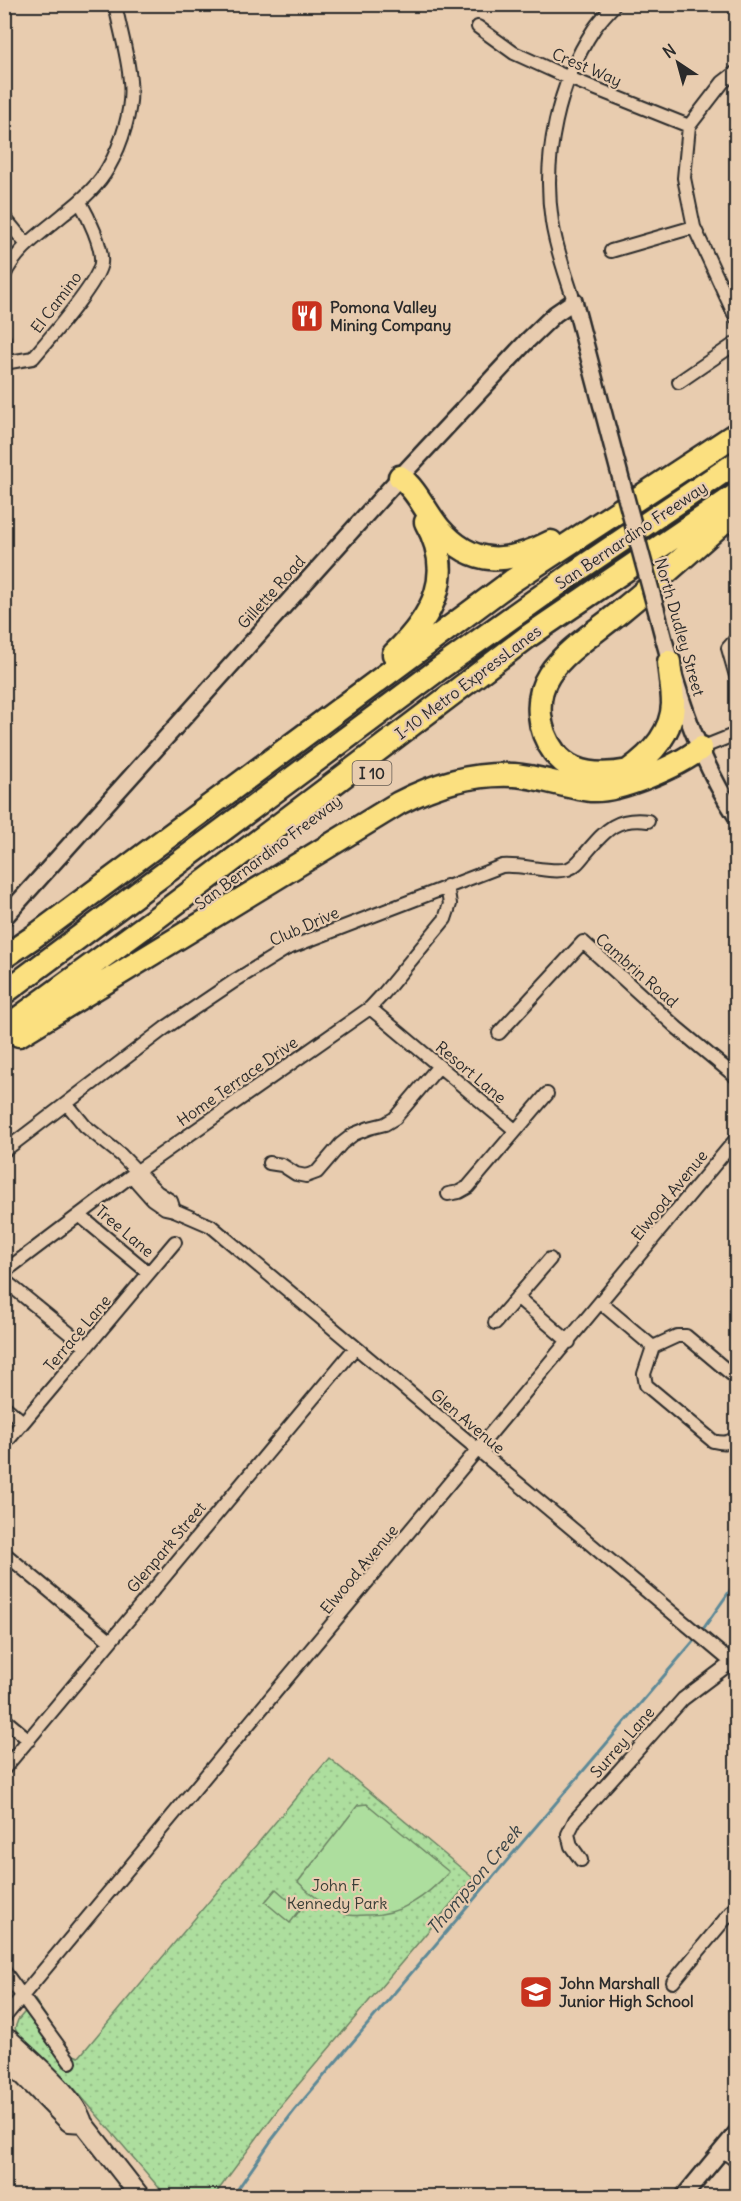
<svg xmlns="http://www.w3.org/2000/svg" width="741" height="2201" viewBox="0 0 741 2201" font-family="Delius,sans-serif">
  <style>
    .green { fill: url(#green-dots); stroke: #6c8464; stroke-width: 1.5 }
    .pitch { fill: #adde9e; stroke: #6c8464; stroke-width: 1.5 }
    .lines { fill: none; stroke-linecap: round; stroke-linejoin: round }
    .stream { stroke: #5d8997; stroke-width: 3 }
    .minor-casing { stroke: #2b2b2b; stroke-width: 16 }
    .tertiary-casing { stroke: #2b2b2b; stroke-width: 20 }
    .secondary-casing { stroke: #2b2b2b; stroke-width: 22 }
    .motorway-casing { stroke: #2b2b2b; stroke-width: 27 }
    .minor { stroke: #e8ccaf; stroke-width: 12 }
    .tertiary { stroke: #e8ccaf; stroke-width: 15 }
    .secondary { stroke: #e8ccaf; stroke-width: 18 }
    .motorway { stroke: #fbe080; stroke-width: 22 }
    .tertiary-bridge-casing { stroke: #2b2b2b; stroke-width: 20; stroke-linecap: butt }
    .tertiary-bridge { stroke: #e8ccaf; stroke-width: 15 }
    .labels { text-anchor: middle; dominant-baseline: central; stroke-width: 4.5; stroke-linejoin: round; paint-order: stroke }
    .shield { fill: #e8ccaf; stroke: #645b53; stroke-width: 1.5 }
    .shield-label { font-size: 15px; font-weight: bold; fill: #2b2b2b }
    .street-label { font-size: 16px; fill: #2b2b2b; stroke: #e8ccaf }
    .poi-label { font-size: 16px; font-weight: bold; fill: #2b2b2b; stroke: #e8ccaf; text-anchor: start }
    .park-label { font-size: 16px; fill: #383d36; stroke: #e8ccaf }
    .water-label { font-size: 18px; font-style: italic; fill: #384346; stroke: #e8ccaf }
  </style>
  <defs>
    <pattern id="green-dots" width="8" height="8" patternUnits="userSpaceOnUse" patternTransform="scale(1.5)"><rect width="8" height="8" fill="#adde9e"/><path d="M2 2h.1M6 6h.1" fill="none" stroke="#95bf88" stroke-width="1.8" stroke-linecap="round"/></pattern>
  </defs>
  <rect width="100%" height="100%" fill="#e8ccaf"/>
  <filter id="ink" filterUnits="userSpaceOnUse"><feTurbulence type="fractalNoise" baseFrequency=".0167" numOctaves="2"/><feDisplacementMap in="SourceGraphic" scale="12" xChannelSelector="R" yChannelSelector="G"/><feConvolveMatrix kernelMatrix="1 2 1 2 8 2 1 2 1" color-interpolation-filters="sRGB"/></filter>
  <g filter="url(#ink)">
    <!-- green -->
    <path class="green" d="M329,1758L473,1878L282,2104L214,2196H166L74,2088L19,2037L15,2028L18,2020L35,2000L71,2054L79,2057Z"/>
    <!-- pitch -->
    <path class="pitch" d="M367,1804L449,1872C427,1896 401,1916 366,1915C361,1915 353,1916 348,1915C328,1909 312,1895 298,1882L358,1805Z
      M276,1889L300,1910L290,1923L265,1902Z"/>
    <g class="lines">
      <!-- stream -->
      <path class="stream" d="M701,1632L736,1582
        M233,2196L271,2141L294,2111L697,1637"/>
      <defs>
        <path id="minor" d="M478,27L514,53L569,78L689,126
          M736,72L723,82L689,126L684,178L694,227L736,318
          M4,217L27,245
          M611,251L694,227
          M4,276C16,249 43,232 64,214C80,202 98,186 108,168C122,144 133,109 130,81C128,55 120,30 115,4
          M574,301C566,275 556,249 552,222C542,158 558,83 594,29C600,20 608,12 615,4
          M4,339V349
          M4,363L33,358C48,340 99,282 101,263C103,247 88,216 80,202
          M679,382L736,343
          M736,639L728,648L736,676
          M701,748L736,734
          M370,1008L515,1130
          M499,1033L583,942L676,1027L736,1077
          M67,1104L85,1126L121,1155L157,1192L171,1201L174,1210
          M4,1151L165,1028L236,980L286,949L502,866C522,864 553,874 568,869C575,867 580,860 585,854C605,831 615,817 648,821
          M269,1163L282,1165L296,1174L306,1176L317,1172L341,1144L354,1134L369,1128L385,1124L395,1118L439,1066
          M136,1172V1181L152,1199L165,1208L174,1210L211,1226L736,1666
          M448,1194L459,1192L468,1187L547,1094
          M79,1215L149,1273
          M4,1272L136,1172L370,1008L384,993L445,919L450,904L447,886
          M4,1280L86,1347
          M517,1297L569,1342
          M601,1303L653,1347
          M495,1323L550,1259
          M653,1347L644,1374L646,1385L713,1441C722,1443 731,1444 736,1436
          M653,1347L677,1336H686L736,1378
          M4,1406L23,1422
          M4,1445L175,1242
          M4,1553L110,1641
          M4,1719L29,1740
          M4,1769L355,1348
          M581,1860L571,1846L568,1834L575,1820L683,1699L732,1662
          M4,1971L70,2062
          M673,1982L736,1906
          M4,2018L736,1139
          M722,2150L736,2161
          M124,2196L134,2189"/>
        <path id="tertiary" d="M656,609C674,681 695,754 736,816
          M4,918L400,477L526,342L555,314L574,301L622,483
          M684,2196L736,2133"/>
        <path id="secondary" d="M4,2038L10,2040C31,2060 75,2096 83,2123L140,2196
          M4,2056L69,2122L83,2123"/>
        <path id="motorway" d="M400,477C417,490 425,511 439,528C473,568 508,564 551,542
          M394,654C433,616 456,575 426,522
          M628,771C651,755 672,733 673,704C673,690 670,675 669,662
          M629,771C603,776 571,776 554,752C538,731 534,698 549,675C565,650 599,630 621,611C658,581 693,549 728,518
          M4,957L32,938L512,581L736,434
          M4,993L439,669L578,570L736,463
          M4,1029L155,919L530,635L736,495
          M19,1035L399,803C436,784 472,773 514,775C540,777 565,787 591,790C619,792 679,766 701,748"/>
      </defs>
      <!-- minor casing -->
      <use href="#minor" class="minor-casing"/>
      <!-- tertiary casing -->
      <use href="#tertiary" class="tertiary-casing"/>
      <!-- secondary casing -->
      <use href="#secondary" class="secondary-casing"/>
      <!-- motorway casing -->
      <use href="#motorway" class="motorway-casing"/>
      <!-- minor -->
      <use href="#minor" class="minor"/>
      <!-- tertiary -->
      <use href="#tertiary" class="tertiary"/>
      <!-- secondary -->
      <use href="#secondary" class="secondary"/>
      <!-- motorway -->
      <use href="#motorway" class="motorway"/>
      <defs>
        <path id="tertiary-bridge" d="M622,483L656,609"/>
      </defs>
      <!-- tertiary-bridge casing -->
      <use href="#tertiary-bridge" class="tertiary-bridge-casing"/>
      <!-- tertiary-bridge -->
      <use href="#tertiary-bridge" class="tertiary-bridge"/>
    </g>
  </g>
  <!-- icons -->
  <defs>
    <symbol id="restaurant-square" viewBox="-11 -11 22 22"><rect x="-9" y="-9" width="18" height="18" rx="4" fill="#c8321e" stroke="#e8ccaf"/><path d="M-5-6h1v4h1v-4h1v4h1v-4h1v5L-1.5 .5V6h-2V.5L-5-1ZM5-6V6H3V1.5H1.5Q1.5-4 5-6Z" fill="#fff"/></symbol>
    <symbol id="school-square" viewBox="-11 -11 22 22"><rect x="-9" y="-9" width="18" height="18" rx="4" fill="#c8321e" stroke="#e8ccaf"/><path d="M0-5L7-2L0 1L-7-2ZM-4 1L0 2.5L4 1V4Q0 6-4 4Z" fill="#fff"/></symbol>
  </defs>
  <g fill-rule="evenodd">
    <use href="#restaurant-square" x="288" y="297" width="38" height="38"/>
    <use href="#school-square" x="517" y="1973" width="38" height="38"/>
  </g>
  <g class="labels">
    <!-- shield labels -->
    <rect class="shield" x="352.5" y="761" width="39" height="24" rx="4.5"/>
    <g class="shield-label">
      <text x="372" y="773">I 10</text>
    </g>
    <!-- street labels -->
    <g class="street-label">
      <text transform="translate(587 67) rotate(23)">Crest Way</text>
      <text transform="translate(56 302) rotate(-53)">El Camino</text>
      <text transform="translate(631 535) rotate(-34)">San Bernardino Freeway</text>
      <text transform="translate(271 592) rotate(-48)">Gillette Road</text>
      <text transform="translate(680 627) rotate(74)">North Dudley Street</text>
      <text transform="translate(468 682) rotate(-37)">I-10 Metro ExpressLanes</text>
      <text transform="translate(268 852) rotate(-37)">San Bernardino Freeway</text>
      <text transform="translate(304 926) rotate(-24)">Club Drive</text>
      <text transform="translate(637 970) rotate(41)">Cambrin Road</text>
      <text transform="translate(471 1072) rotate(40)">Resort Lane</text>
      <text transform="translate(237 1081) rotate(-35)">Home Terrace Drive</text>
      <text transform="translate(669 1195) rotate(-51)">Elwood Avenue</text>
      <text transform="translate(125 1231) rotate(40)">Tree Lane</text>
      <text transform="translate(77 1333) rotate(-50)">Terrace Lane</text>
      <text transform="translate(468 1421) rotate(40)">Glen Avenue</text>
      <text transform="translate(166 1547) rotate(-50)">Glenpark Street</text>
      <text transform="translate(359 1569) rotate(-50)">Elwood Avenue</text>
      <text transform="translate(622 1742) rotate(-49)">Surrey Lane</text>
    </g>
    <!-- poi labels -->
    <g class="poi-label">
      <text x="330" y="307">Pomona Valley<tspan x="330" dy="18">Mining Company</tspan></text>
      <text x="559" y="1983">John Marshall<tspan x="559" dy="18">Junior High School</tspan></text>
    </g>
    <!-- park labels -->
    <g class="park-label">
      <text x="337" y="1885">John F.<tspan x="337" dy="18">Kennedy Park</tspan></text>
    </g>
    <!-- water labels -->
    <g class="water-label">
      <text transform="translate(474 1880) rotate(-50)">Thompson Creek</text>
    </g>
  </g>
  <!-- margin -->
  <rect width="741" height="2201" fill="none" stroke="#e8ccaf" stroke-width="24"/>
  <rect x="12" y="12" width="717" height="2177" fill="none" stroke="#2b2b2b" stroke-width="2" filter="url(#ink)"/>
  <!-- north arrow -->
  <g transform="translate(678 63) rotate(324)" stroke="#e8ccaf" stroke-width="4.5" paint-order="stroke">
  <path d="M0-4.5L10 22L0 15L-10 22Z" fill="#2b2b2b"/>
  <text y="-9" font-size="16" font-weight="bold" text-anchor="middle" fill="#2b2b2b">N</text>
  </g>
</svg>
